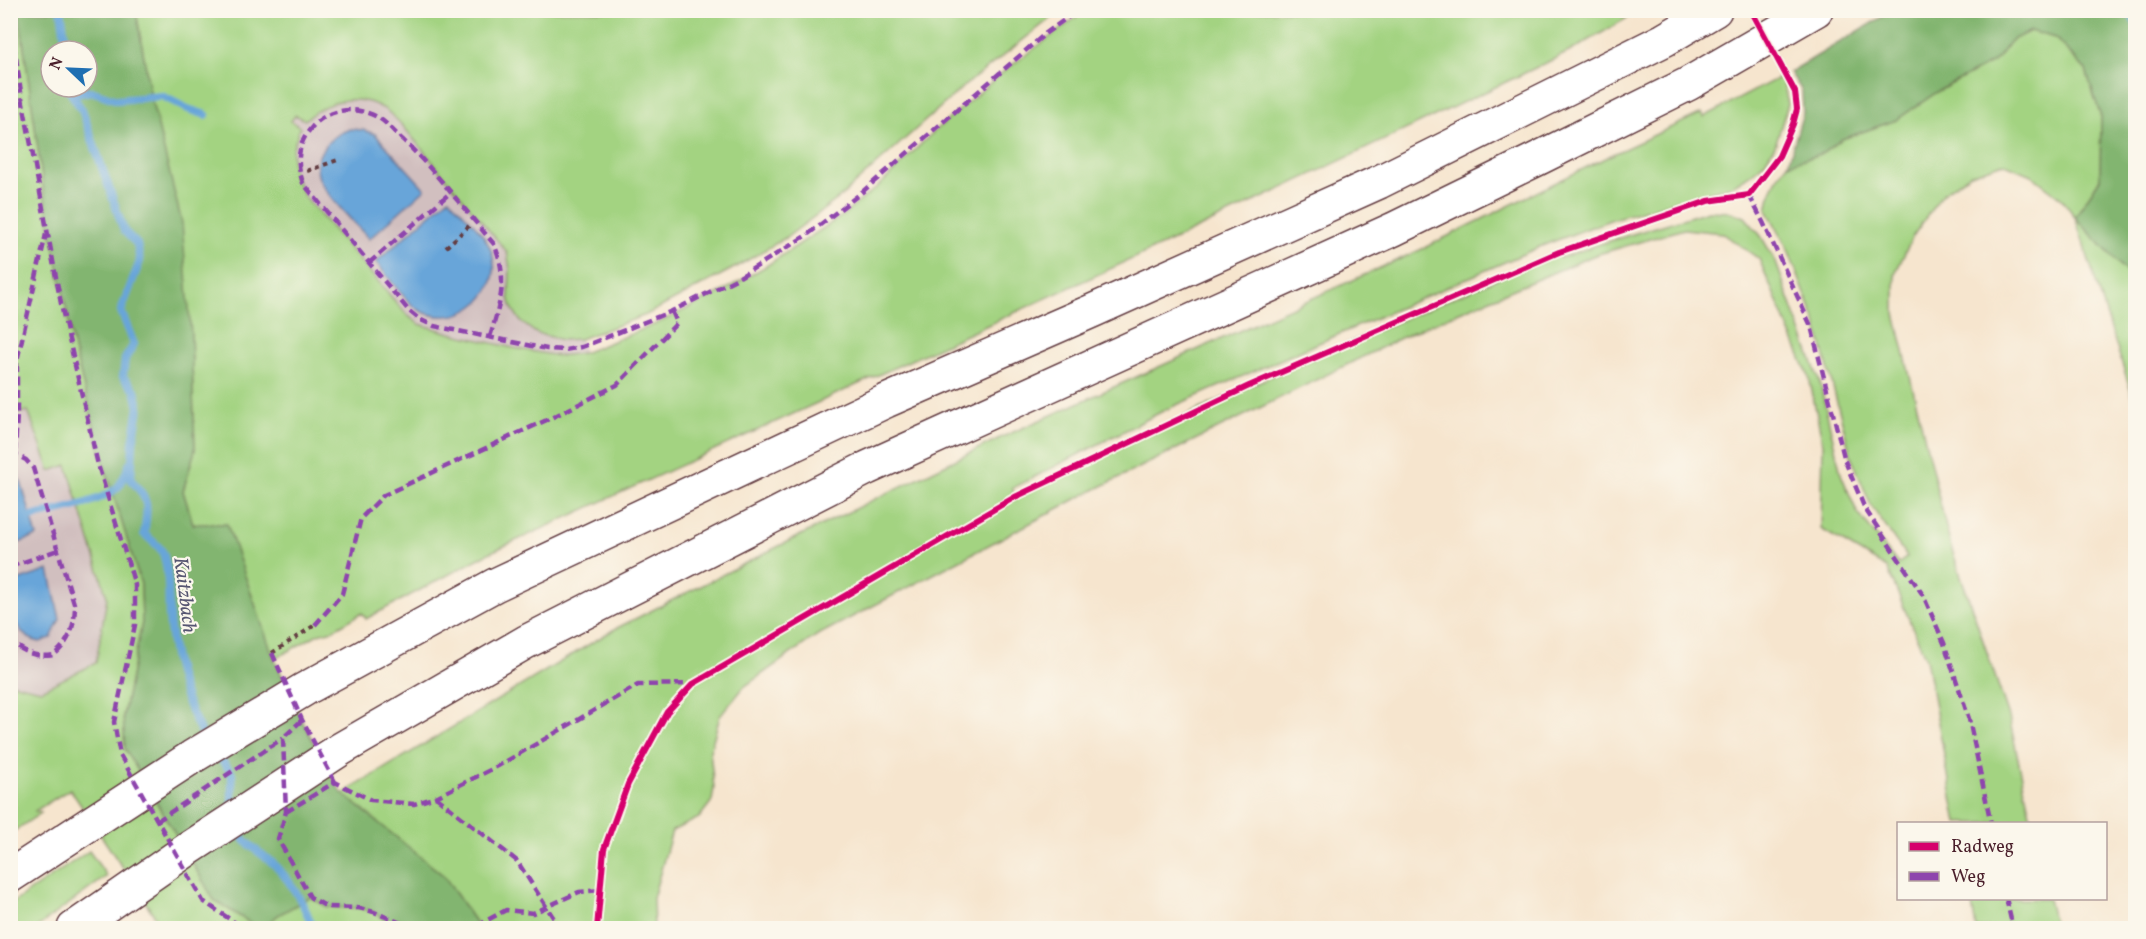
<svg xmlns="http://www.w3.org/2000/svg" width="2146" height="939" viewBox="0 0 2146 939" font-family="Vollkorn,serif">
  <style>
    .industrial { fill: #d1bfbf }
    .green { fill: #a3d381; stroke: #767956; stroke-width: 1.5 }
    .forest { fill: #82b56f; stroke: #666a4d; stroke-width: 1.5; fill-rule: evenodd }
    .water { fill: #67a5d9; stroke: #586282; stroke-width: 1.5 }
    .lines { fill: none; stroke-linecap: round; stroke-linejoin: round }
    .stream { stroke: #67a5d9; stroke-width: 8 }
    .highway-casing { stroke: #643d43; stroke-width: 36 }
    .path { stroke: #643d43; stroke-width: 4; stroke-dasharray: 4.5 4.5; stroke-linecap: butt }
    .highway { stroke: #fff; stroke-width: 33 }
    .quiet { stroke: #8e44ad; stroke-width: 4.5; stroke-dasharray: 9 4.5; stroke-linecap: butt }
    .cycleway-casing { stroke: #fbf7ec; stroke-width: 10 }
    .cycleway { stroke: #d6006c; stroke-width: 6 }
    .labels { text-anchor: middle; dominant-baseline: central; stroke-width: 4.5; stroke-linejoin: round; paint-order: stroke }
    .water-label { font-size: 20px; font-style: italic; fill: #565571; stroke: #fbf7ec }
  </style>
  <rect width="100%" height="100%" fill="#fbf7ec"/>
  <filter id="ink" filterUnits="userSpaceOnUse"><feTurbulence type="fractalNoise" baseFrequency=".0167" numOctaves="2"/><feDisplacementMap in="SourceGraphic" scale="12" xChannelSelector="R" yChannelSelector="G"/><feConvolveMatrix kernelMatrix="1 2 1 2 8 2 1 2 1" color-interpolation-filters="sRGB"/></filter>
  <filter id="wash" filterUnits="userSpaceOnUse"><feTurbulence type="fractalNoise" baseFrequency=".008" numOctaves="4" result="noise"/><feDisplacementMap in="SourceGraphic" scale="24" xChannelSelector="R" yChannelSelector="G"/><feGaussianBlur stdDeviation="1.35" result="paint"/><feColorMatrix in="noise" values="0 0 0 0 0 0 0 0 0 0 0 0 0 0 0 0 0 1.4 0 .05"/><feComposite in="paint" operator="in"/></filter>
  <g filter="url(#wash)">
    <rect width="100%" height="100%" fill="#f6e5ce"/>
    <!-- industrial -->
    <path class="industrial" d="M393,90L578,331L592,382L449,364L288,196L267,118L305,100Z
      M28,410L50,471L67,465L107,597L96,663L41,690L11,683V415Z"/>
    <!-- green -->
    <path class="green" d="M19,10L44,192L74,349L103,461L141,584L142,623L123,716L214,900L258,928H134L142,922L145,926L156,918L70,789L35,811L41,813L11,833V683L41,690L96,663L107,597L67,465L50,471L28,411L11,415L10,11Z
      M136,11H1060L963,87L839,198L787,237L736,267L646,315L580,339L562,340L536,333L521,322L512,308L509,297L510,269L507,252L403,126C398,121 392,115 386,110C358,92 328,99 305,120L295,115L291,121L300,127L292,151L293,172L304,196L407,315L419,324L450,333L513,348L558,356L583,353L656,324L723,291L766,266L842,216L884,181L927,138L1004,71L1085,11H1639L1571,51L1180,237L489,553L366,619L362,613L333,630L318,634L275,659L193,524L183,491L195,450L191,334Z
      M2030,31L2055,38L2086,70L2101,117L2100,179L2075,217L2135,281V404L2075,217L2062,199L2031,175L2003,163L1971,174L1943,193L1913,236L1895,274V314L1950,544L2009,717L2032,823H1957L1926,659L1887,568L1821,529L1823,445L1809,377L1759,259L1722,233L1684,229L1595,255L1417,330L1076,499L816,636L744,687L720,716L710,751L714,788L712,801L699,818L672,831L653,898L654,928H521L520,926L511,928H479L444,876L342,794L613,630L789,541L1000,438L1420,250L1609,156L1702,113L1704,117L1782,76L1788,104L1775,146L1764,163L1750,175L1734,185L1613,219L1544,245L1165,410L1013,488L1014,497L1249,386L1559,252L1560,258L1600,244L1708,211L1731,212L1745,217L1761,236L1775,260L1820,383L1841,474L1857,512L1898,564L1907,557L1871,506L1851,456L1816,322L1786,245L1767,210L1771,191L1779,175L1788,164L1823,153L1842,139L1896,120L1940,90L1995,61L2010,41Z
      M89,851L107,876L36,928H11V904Z
      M310,897L327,907L359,908L374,912L399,928H263L278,915Z
      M1971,899H2048L2055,928H1976Z"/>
    <!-- forest -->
    <path class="forest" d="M19,11H136L151,98L182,223L191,334L195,450L183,491L193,524H227L272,653L302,720L335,782L342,793L444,876L479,928H399L374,912L359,908L327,907L310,897L278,915L263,928H258L214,900L125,749L123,716L142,623L141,584L103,461L74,349L44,192ZM51,51H87V87H51Z
      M1892,11H2135V281L2075,217L2100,179L2101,117L2086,70L2055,38L2030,31L2010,41L1995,61L1940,90L1896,120L1842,139L1823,153L1788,164L1803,113L1802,91L1790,72Z"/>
    <!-- water -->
    <path class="water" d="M350,129L363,130L375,134L425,189L369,239C354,222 335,205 323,186C307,161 326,137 350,129Z
      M449,198C464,215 488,234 493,257C502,299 455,330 419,310C407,304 386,274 376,262Z
      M11,472L16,475L21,482L37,536L11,546Z
      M49,570L60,619L51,638L40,642C12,637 10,605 11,583Z"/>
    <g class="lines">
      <!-- stream -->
      <path class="stream" d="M61,10L66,44L65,51
        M2128,10L2136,23
        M67,87L82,110L124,231L137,244L140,261L121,311L134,344L125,359L123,377L135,390L139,407L133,443L131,480C150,499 148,508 144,534C150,539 160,546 163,553C171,577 167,603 170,627C174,667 186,707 206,741
        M72,95L91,91L117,100L162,96L188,109L206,115
        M31,517C55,511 98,504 117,488C123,482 127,471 130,463
        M214,751L232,773V810
        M236,825C242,845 265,854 278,868C295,887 305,906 313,928"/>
    </g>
  </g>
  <g filter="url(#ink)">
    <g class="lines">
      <defs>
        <path id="highway" d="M10,876L192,757L305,689L495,585L886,401L1092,311L1379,182L1664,40L1715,10
          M74,928L188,849L341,749L526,642L867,468L1394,229L1535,160L1688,84L1816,10"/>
      </defs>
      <!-- highway casing -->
      <use href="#highway" class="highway-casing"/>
      <!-- path -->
      <path class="path" d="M307,171L338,160
        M446,247L469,226
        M272,653L315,625"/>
      <!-- highway -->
      <use href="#highway" class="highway"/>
      <!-- quiet -->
      <path class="quiet" d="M10,17L21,92L62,309L98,465L135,585V625L114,722L120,755L203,901L243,928
        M1749,195L1763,222L1811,326L1845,461L1865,509L1923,595L1944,643L1969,719L1991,824
        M369,263L450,193
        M490,337C500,302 509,279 494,244C464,209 436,172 403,140C395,133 388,124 379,118C357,105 328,108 312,127C297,144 296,163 303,183L409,311L419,319L434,326L547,349L565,350L582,347L672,311L738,278L807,235L861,193L1046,33L1078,10
        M10,452L26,460L33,468L75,607C74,628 70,641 54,655C38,658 22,653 10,639
        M15,453L17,414V361L46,234
        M10,567L58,550
        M315,625L342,594L361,518L384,495L551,418L617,385L677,323L672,311
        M272,653L302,720L335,782
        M302,720L283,738L286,812L278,839L310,897L327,907L359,908L374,912L413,928
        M436,797L517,861L560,928
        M286,812L335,782L371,800L414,804L436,797L498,766L638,685L693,684
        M157,821L283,738
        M2006,898L2013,928
        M478,928L484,922L506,910L533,913L579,892L601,890"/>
      <defs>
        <path id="cycleway" d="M597,928L604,849L628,784L667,712L693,684L1015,497L1249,386L1559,252L1708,201L1749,195L1779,156L1793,124L1797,109L1795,92L1751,10"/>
      </defs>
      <!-- cycleway casing -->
      <use href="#cycleway" class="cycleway-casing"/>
      <!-- cycleway -->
      <use href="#cycleway" class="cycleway"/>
    </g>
  </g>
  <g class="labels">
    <!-- water labels -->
    <g class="water-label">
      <text transform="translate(184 595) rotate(83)">Kaitzbach</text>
    </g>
  </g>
  <!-- margin -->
  <rect width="2146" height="939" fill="none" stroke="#fbf7ec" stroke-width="36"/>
  <!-- legend -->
  <rect x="1897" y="822" width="210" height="78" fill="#fbf7ec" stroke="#b4a19f" stroke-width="1.5"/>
  <rect x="1909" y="842" width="30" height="9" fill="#d6006c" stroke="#b4a19f" stroke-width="1.5"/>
  <text x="1951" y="852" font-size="18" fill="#4a1f2b">Radweg</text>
  <rect x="1909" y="872" width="30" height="9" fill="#8e44ad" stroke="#b4a19f" stroke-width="1.5"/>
  <text x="1951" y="882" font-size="18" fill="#4a1f2b">Weg</text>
  <!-- north arrow -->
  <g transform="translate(69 69) rotate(293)"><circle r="28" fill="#fbf7ec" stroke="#b4a19f" stroke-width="1.5"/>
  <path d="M0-4.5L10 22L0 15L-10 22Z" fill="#1f6fb2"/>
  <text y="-9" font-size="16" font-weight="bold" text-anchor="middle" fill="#4a1f2b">N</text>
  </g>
</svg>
